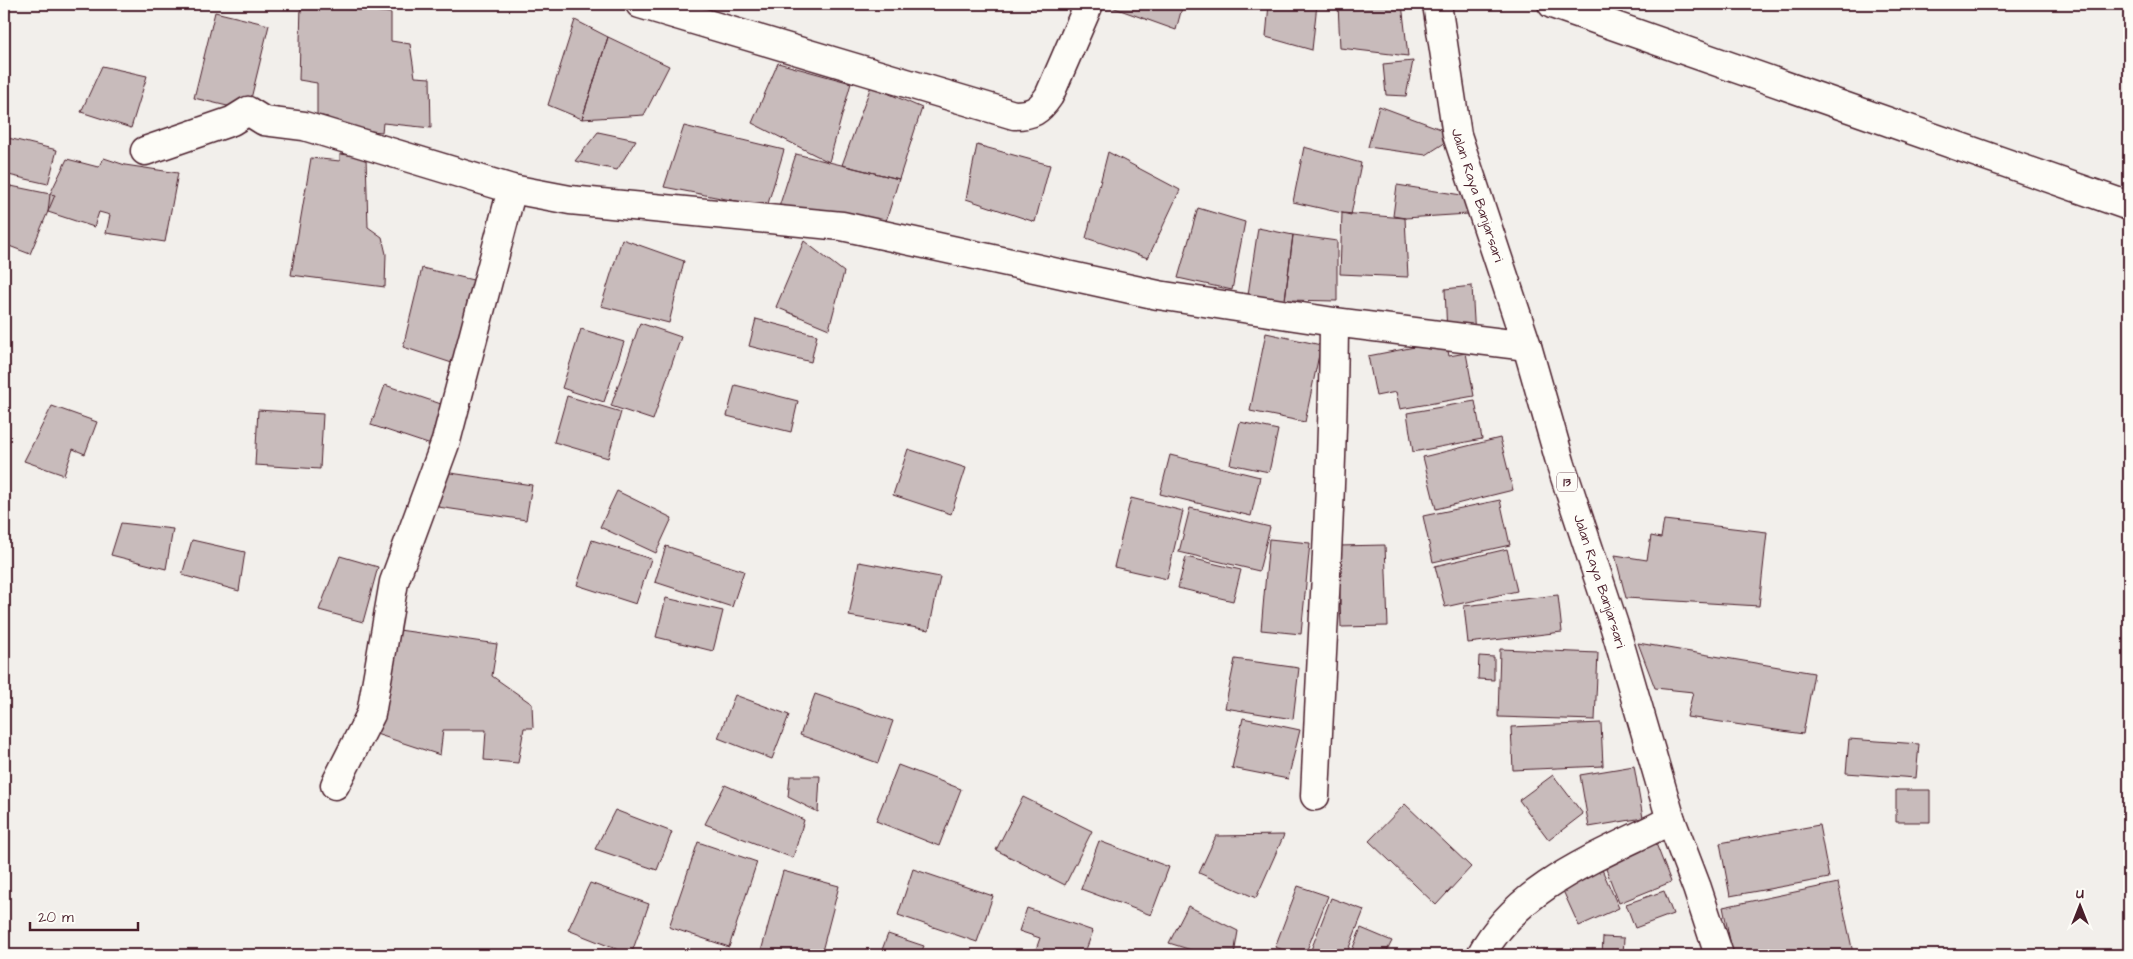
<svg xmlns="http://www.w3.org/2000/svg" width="2133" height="959" viewBox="0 0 2133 959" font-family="'Architects Daughter',sans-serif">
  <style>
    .building { fill: #c8bbbb; stroke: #4a1f2b }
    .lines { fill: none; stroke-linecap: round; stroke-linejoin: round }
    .minor-casing { stroke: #4a1f2b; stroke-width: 31 }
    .trunk-casing { stroke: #4a1f2b; stroke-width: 31 }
    .minor { stroke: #fdfcf7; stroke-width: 28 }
    .trunk { stroke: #fdfcf7; stroke-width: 28 }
    .labels { text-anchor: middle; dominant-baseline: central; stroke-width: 4.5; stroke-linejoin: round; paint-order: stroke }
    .shield { fill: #fdfcf7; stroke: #806168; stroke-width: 1 }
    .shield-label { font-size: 12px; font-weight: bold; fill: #4a1f2b }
    .street-label { font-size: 14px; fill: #4a1f2b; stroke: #fdfcf7 }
  </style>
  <rect width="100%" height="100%" fill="#f2efeb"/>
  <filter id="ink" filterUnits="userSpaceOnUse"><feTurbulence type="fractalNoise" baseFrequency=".02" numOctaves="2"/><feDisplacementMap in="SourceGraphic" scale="10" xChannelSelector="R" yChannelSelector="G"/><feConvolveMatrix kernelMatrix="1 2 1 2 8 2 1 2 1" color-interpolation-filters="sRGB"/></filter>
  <g filter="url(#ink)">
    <!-- building -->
    <path class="building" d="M301,4L391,13V41L410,44L415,77L430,78L431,128L383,123L382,132L327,127L328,117L317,115V83L299,80Z
      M1110,4H1183L1176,30L1109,6Z
      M1269,4H1317L1312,50L1266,37Z
      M1338,4H1402L1408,56L1340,48Z
      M215,12L269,25L248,111L194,98Z
      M575,20L608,37L582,119L548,105Z
      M608,37L669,66L644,115L582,119Z
      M1413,61L1406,96L1386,95L1383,64Z
      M778,63L851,83L829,162L752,123Z
      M102,66L147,76L131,128L81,112Z
      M871,86L922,108L899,179L842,165Z
      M1379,106L1457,135L1426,155L1368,147Z
      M684,126L784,150L767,207L664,187Z
      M598,132L636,140L617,170L575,161Z
      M4,137L57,150L48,184L4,174Z
      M977,145L1050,165L1035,222L966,199Z
      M1304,147L1361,163L1351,215L1293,202Z
      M1108,152L1180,190L1148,258L1086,238Z
      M340,154L366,157L368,227L382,237L386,254L385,287L291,275L311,158L340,161Z
      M796,154L899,179L882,234L779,207Z
      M104,158L125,165L178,173L165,242L106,233L110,215L99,212L94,227L48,212L50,194L67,159L98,167Z
      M4,184L11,186L4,199Z
      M1397,185L1468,196L1484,213L1405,218L1393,216Z
      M11,186L55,195L30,254L4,244V199Z
      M1198,208L1245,222L1232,290L1178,278Z
      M1342,213L1405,218L1408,277L1340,274Z
      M1258,228L1293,235L1285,300L1246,308Z
      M1293,235L1337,241V301L1285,300Z
      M622,239L684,261L669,323L601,306Z
      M804,241L844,272L829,329L776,307Z
      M422,268L473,280L458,365L403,347Z
      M1472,286L1475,337L1447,334L1445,289Z
      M756,319L817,335L811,362L749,346Z
      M640,323L681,337L653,420L611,406Z
      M581,329L624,342L604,402L562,388Z
      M1266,333L1321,345L1305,422L1250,411Z
      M1446,341L1449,356L1466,353L1474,396L1400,409L1396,392L1376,396L1368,356Z
      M385,385L444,405L431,445L371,425Z
      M735,385L798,401L791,432L727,416Z
      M567,396L621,412L608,458L554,442Z
      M1475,401L1482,439L1413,452L1407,413Z
      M52,406L97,422L85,454L73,449L64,475L24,461Z
      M258,410L323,414L320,469L255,465Z
      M1240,422L1278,430L1269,472L1230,464Z
      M1500,438L1513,490L1436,509L1423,457Z
      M908,449L966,468L951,514L893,495Z
      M1170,455L1260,477L1251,516L1160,494Z
      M444,472L532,485L526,520L438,507Z
      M617,491L672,518L656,553L600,527Z
      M1131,498L1183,511L1167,579L1114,567Z
      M1500,500L1510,545L1433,562L1423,516Z
      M1190,508L1270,527L1259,571L1179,552Z
      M1664,520L1767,532L1759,606L1626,598L1615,555L1647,560L1651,536L1661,538Z
      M121,523L173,529L166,569L111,555Z
      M1269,539L1310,543L1301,634L1261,630Z
      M192,540L245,552L239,591L182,575Z
      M592,540L651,559L636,604L577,585Z
      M1385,545L1388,626L1341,627L1338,546Z
      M666,546L744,571L732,607L655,582Z
      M1507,549L1517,591L1445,607L1435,566Z
      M340,556L378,567L363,622L319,610Z
      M1186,557L1241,570L1233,601L1178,588Z
      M859,562L940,577L929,630L849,616Z
      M1558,595L1562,632L1468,643L1464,606Z
      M666,598L723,611L713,651L656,637Z
      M399,630L497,644L492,676L532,704L533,728H524L518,763L484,760L486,730H443L440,755L376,734L393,672Z
      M1638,643L1814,673L1803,734L1687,717L1693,692L1655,688Z
      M1500,649L1598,653L1595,720L1498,717Z
      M1479,656L1494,657V680L1478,679Z
      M1235,659L1299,668L1293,719L1225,708Z
      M815,694L893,721L878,763L800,735Z
      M735,695L789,715L772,759L718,738Z
      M1243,718L1300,730L1288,779L1232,768Z
      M1601,723L1603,766L1513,770L1511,727Z
      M1849,739L1919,744L1916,778L1846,773Z
      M898,765L961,789L939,846L876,821Z
      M1634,766L1643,818L1589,827L1580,775Z
      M1553,775L1583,814L1549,840L1519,800Z
      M790,776H820L818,812L788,797Z
      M725,785L804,820L793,858L705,824Z
      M1896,790H1930V822H1896Z
      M1023,797L1092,831L1065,885L996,850Z
      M1405,804L1471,867L1436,905L1369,841Z
      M615,810L672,832L657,870L595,849Z
      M1819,825L1829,878L1730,896L1720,843Z
      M1284,835L1256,898L1199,873L1216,836Z
      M1099,841L1169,867L1151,915L1081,889Z
      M1655,841L1671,882L1619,903L1603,861Z
      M698,842L757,862L729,947L669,927Z
      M1600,865L1619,908L1579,926L1559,882Z
      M913,869L993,896L977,942L898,915Z
      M783,871L839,886L821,955H760Z
      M590,883L649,904L631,955L568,930Z
      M1838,883L1853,953L1843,955H1733L1723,907Z
      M1298,886L1328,896L1305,955H1298L1275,947Z
      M1664,891L1673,914L1635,928L1626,904Z
      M1331,898L1364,910L1346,955H1309Z
      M1188,906L1238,931L1234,955H1207L1169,943Z
      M1027,908L1093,931L1084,955H1034L1040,938L1019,931Z
      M1361,928L1392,941L1385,955H1350Z
      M888,934L924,946L920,955H880Z
      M1603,937L1624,938L1623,955H1602Z
      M1110,948L1126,955H1107Z"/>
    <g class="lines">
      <defs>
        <path id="minor" d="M640,4L1014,115C1032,115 1039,111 1049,96L1089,4
          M1552,4L2129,206
          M145,151L232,121L248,111L264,121L304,126L512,189L570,200L842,226L1158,295L1334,322L1527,346
          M335,785L371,714L394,582L446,441L512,189
          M1315,796C1322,638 1333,480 1334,322
          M1481,955C1519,884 1603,855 1671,820"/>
        <g id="trunk">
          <path id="s1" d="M1437,4L1457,135L1527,346L1561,465L1615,628L1671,820L1697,888L1719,955"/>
        </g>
      </defs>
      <!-- minor casing -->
      <use href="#minor" class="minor-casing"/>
      <!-- trunk casing -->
      <use href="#trunk" class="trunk-casing"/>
      <!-- minor -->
      <use href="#minor" class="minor"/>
      <!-- trunk -->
      <use href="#trunk" class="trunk"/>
    </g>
  </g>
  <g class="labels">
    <!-- shield labels -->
    <rect class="shield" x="1557" y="472.5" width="20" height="19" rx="4"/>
    <g class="shield-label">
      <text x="1567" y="482">13</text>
    </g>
    <!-- street labels -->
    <g class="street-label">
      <text stroke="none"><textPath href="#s1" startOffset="196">Jalan Raya Banjarsari</textPath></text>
      <text stroke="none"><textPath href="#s1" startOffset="601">Jalan Raya Banjarsari</textPath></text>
    </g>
  </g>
  <!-- margin -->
  <rect width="2133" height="959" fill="none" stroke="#fdfcf7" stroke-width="20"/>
  <rect x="10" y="10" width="2113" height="939" fill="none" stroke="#4a1f2b" stroke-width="2" filter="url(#ink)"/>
  <!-- north arrow -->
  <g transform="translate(2080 906)" stroke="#fdfcf7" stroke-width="4" paint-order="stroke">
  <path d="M0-4L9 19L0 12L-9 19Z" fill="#4a1f2b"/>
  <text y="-8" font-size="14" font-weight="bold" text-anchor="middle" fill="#4a1f2b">U</text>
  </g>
  <!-- scale -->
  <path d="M30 922v8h108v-8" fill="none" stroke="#4a1f2b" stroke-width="2.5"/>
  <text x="38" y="922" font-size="15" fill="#4a1f2b" stroke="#fdfcf7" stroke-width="4" paint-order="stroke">20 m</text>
</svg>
